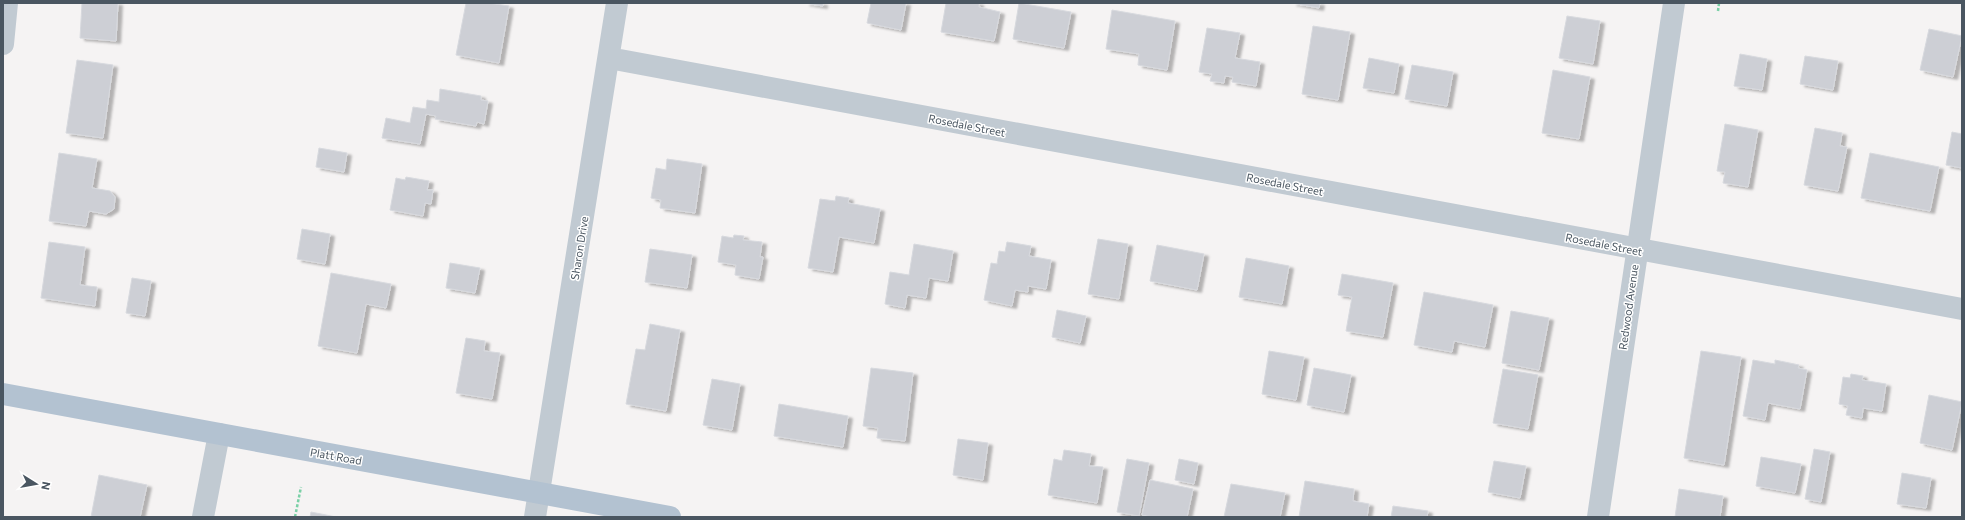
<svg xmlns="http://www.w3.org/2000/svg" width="1965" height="520" viewBox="0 0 1965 520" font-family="Commissioner,sans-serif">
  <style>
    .building { fill: #cdcfd5; stroke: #d7d9de; filter: url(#shadow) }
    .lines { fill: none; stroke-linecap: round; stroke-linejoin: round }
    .path { stroke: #7ad0a6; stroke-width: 2.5; stroke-dasharray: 3 2; stroke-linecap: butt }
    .minor { stroke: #c1cad2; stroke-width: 22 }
    .major { stroke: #b3c2d1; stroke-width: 22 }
    .labels { text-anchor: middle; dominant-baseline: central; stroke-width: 3; stroke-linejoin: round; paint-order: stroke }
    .street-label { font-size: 11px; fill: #4a5661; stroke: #fff }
  </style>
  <defs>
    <filter id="shadow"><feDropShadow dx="4.5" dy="2.5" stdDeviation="1" flood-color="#0004"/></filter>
  </defs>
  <rect width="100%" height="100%" fill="#f5f3f3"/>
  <!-- building -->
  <path class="building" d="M82,3H118L116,41L80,38Z
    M466,3H488L509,6L499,63L456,55Z
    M805,3H823V6Z
    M871,3H906L901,30L867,23Z
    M946,3H979V7L1000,12L994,41L941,32Z
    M1019,3L1071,12L1064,48L1013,39Z
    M1292,3H1320L1319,8Z
    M1112,10L1175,21L1167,70L1138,65L1139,54L1106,49Z
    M1567,16L1600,21L1593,64L1559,58Z
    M1313,26L1350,32L1338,100L1302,94Z
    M1207,28L1240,33L1235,58L1260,62L1256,86L1232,82L1233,77L1225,76L1224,83L1210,81L1212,74L1199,72Z
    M1929,29L1962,36L1953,77L1920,70Z
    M1740,54L1767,59L1762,90L1734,86Z
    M1805,56L1838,61L1833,90L1800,84Z
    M1369,58L1399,64L1394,93L1363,88Z
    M77,60L113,65L103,138L66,133Z
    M1412,65L1453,72L1447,106L1405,99Z
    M1553,70L1590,77L1579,139L1542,133Z
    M440,89L481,96V100L488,101L484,124L477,122L476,126L435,119L436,116L426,114L420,144L382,138L386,118L410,123L413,107L426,109L427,100L439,102Z
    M1725,124L1758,130L1748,187L1723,183L1725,172L1717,171Z
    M1815,128L1842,133L1840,146L1847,147L1838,191L1804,185Z
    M1952,132L1962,134V168L1946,165Z
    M319,148L347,153L344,172L316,167Z
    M59,153L97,159L92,188L110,191L115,197L114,209L106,214L89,211L86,226L49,221Z
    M1870,153L1939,167L1930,211L1861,198Z
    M667,159L702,164L695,213L660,208L661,200L651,198L656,168L666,170Z
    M406,177L429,181L427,190H433L431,204L425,203L423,216L390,210L396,178L405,180Z
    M836,196L849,198L848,203L880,209L874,243L839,237L833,272L808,268L820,199L835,201Z
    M302,229L330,234L325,264L297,259Z
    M734,235L744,236L743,240L762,242L760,257H763L759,279L735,275L736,265L718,262L722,236L733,238Z
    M1098,239L1128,244L1119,299L1088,294Z
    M49,242L85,247L80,285L97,287L95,306L41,298Z
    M1007,242L1031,246L1029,256L1051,260L1046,289L1028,286V292L1015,290L1012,306L984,300L991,263L997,264L999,251L1005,252Z
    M914,244L953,251L948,281L929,278L926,298L907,295L905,308L885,304L890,272L909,275Z
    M1157,245L1204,254L1197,290L1150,281Z
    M650,249L692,255L687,288L645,282Z
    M1246,258L1289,266L1282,304L1239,297Z
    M450,263L480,268L475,293L446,288Z
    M331,273L391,284L386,308L366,304L357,353L318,346Z
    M1342,274L1393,283L1383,337L1346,331L1352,297L1338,295Z
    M132,278L151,281L145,316L126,313Z
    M1424,292L1493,305L1485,347L1454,341L1452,352L1414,345Z
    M1057,310L1086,316L1080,343L1052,337Z
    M1511,311L1549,318L1539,370L1502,363Z
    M650,324L680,330L666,411L626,404L636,349L645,350Z
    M466,338L485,341L484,351L500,353L492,399L456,393Z
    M1269,351L1304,357L1296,400L1262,394Z
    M1701,351L1741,357L1724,465L1684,458Z
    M1753,360L1775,364V360L1799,365L1798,368L1807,370L1800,409L1768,403L1765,420L1743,416Z
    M871,368L913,373L905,441L877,438L878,428L863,426Z
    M1314,368L1351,375L1344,412L1307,405Z
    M1503,369L1538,375L1528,429L1493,423Z
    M1851,374L1863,376L1862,380L1886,384L1882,411L1863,408L1862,418L1846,415L1848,406L1839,404L1843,377L1850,378Z
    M712,379L740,384L732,430L703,425Z
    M1929,395L1962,402L1952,450L1920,443Z
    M779,404L848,416L843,447L774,436Z
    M958,439L988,443L983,480L953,475Z
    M1814,449L1830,452L1821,502L1805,499Z
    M1064,450L1091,454L1089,466L1103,467L1097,503L1048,495L1054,459L1062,461Z
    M1761,457L1801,464L1795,493L1756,486Z
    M1127,459L1149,463L1139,516L1117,512Z
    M1179,459L1198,463L1194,484L1175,480Z
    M1494,461L1526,466L1520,498L1488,492Z
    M1902,473L1931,478L1926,508L1897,504Z
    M99,475L147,485L140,517H91Z
    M1150,480L1193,489L1187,517H1152L1142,515Z
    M1305,481L1354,489L1353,501L1369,504L1367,517H1299Z
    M1231,484L1285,493L1280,517H1224Z
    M1679,489L1723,496L1720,517H1675Z
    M1393,506L1428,511L1427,517H1391Z
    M311,512L336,517H310Z"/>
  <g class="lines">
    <!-- path -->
    <path class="path" d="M1718,11L1719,3
      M295,517L301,487"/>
    <!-- minor -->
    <path class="minor" d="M3,44L7,3
      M609,58L1962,309
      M203,517L219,434
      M535,517L617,3
      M1598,517L1674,3"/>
    <!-- major -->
    <path class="major" d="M3,394L670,517"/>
  </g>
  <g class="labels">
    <!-- street labels -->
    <g class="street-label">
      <text transform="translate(967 125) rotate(11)">Rosedale Street</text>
      <text transform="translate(1285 184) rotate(11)">Rosedale Street</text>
      <text transform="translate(1604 244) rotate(11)">Rosedale Street</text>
      <text transform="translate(579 248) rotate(-81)">Sharon Drive</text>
      <text transform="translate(1628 307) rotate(-82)">Redwood Avenue</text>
      <text transform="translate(336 456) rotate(10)">Platt Road</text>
    </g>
  </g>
  <!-- border -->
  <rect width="1965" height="520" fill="none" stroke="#4a5661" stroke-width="8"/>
  <!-- north arrow -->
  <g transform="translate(36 484) rotate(101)" stroke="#ffffff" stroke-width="3" paint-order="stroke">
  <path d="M0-3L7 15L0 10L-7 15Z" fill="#4a5661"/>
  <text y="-6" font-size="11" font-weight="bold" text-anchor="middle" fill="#4a5661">N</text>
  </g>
</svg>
